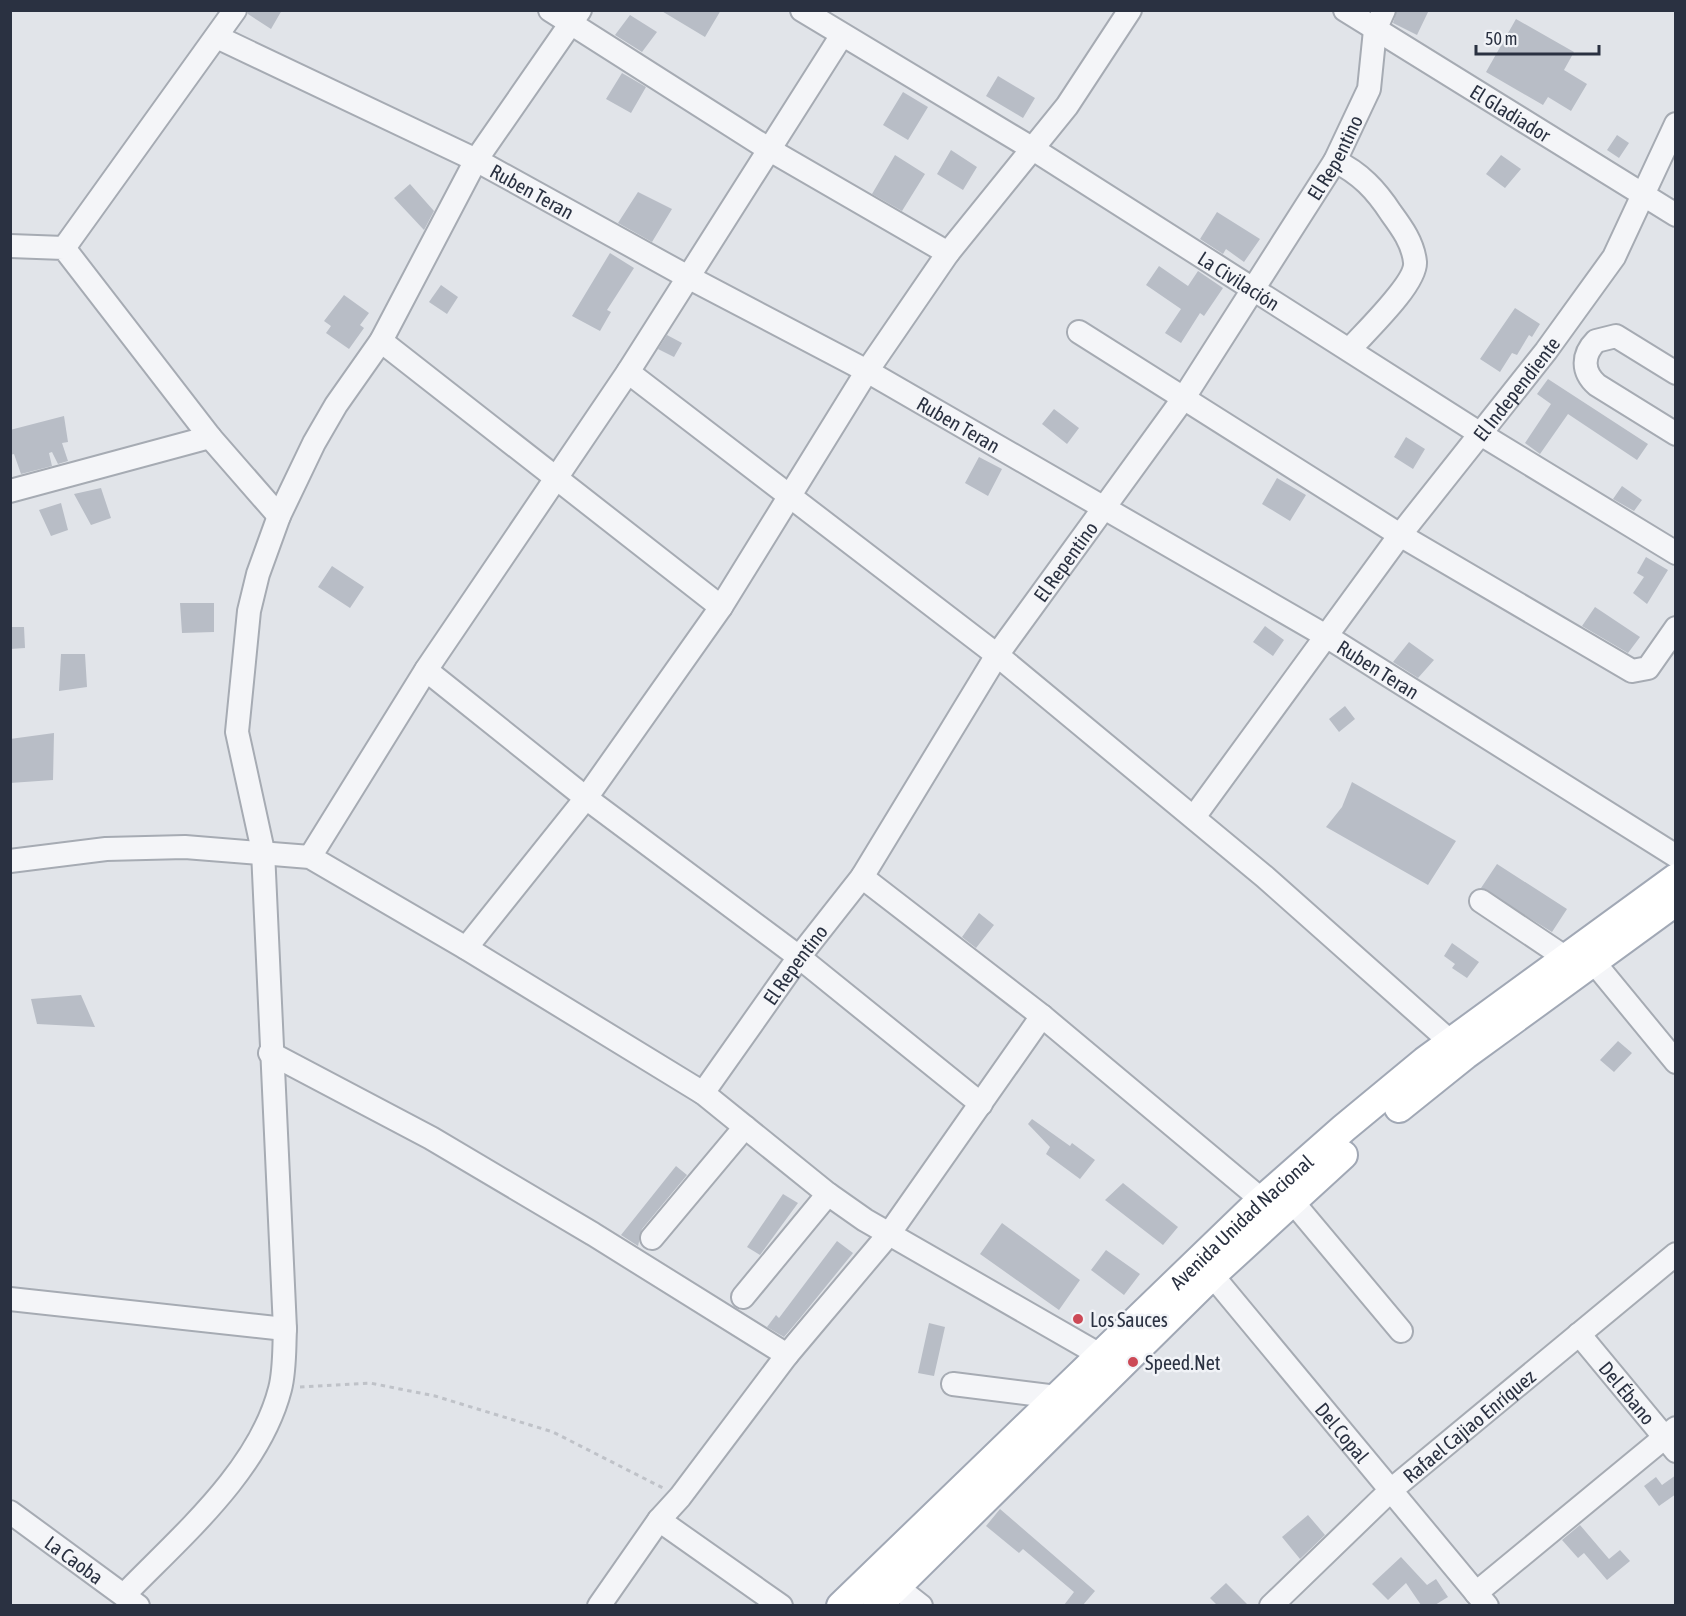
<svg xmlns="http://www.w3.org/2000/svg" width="1686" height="1616" viewBox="0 0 1686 1616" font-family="'Asap Condensed',sans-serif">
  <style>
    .building { fill: #b8bdc6 }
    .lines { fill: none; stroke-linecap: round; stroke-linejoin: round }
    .minor-casing { stroke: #a6abb3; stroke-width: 26 }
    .major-casing { stroke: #a1a8b5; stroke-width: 32 }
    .path { stroke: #bfc2c8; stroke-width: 3; stroke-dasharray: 4.5 4.5; stroke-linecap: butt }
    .minor { stroke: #f4f5f8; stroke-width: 22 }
    .major { stroke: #fff; stroke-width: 28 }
    .poi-dot { fill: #cc4956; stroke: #f1f3f7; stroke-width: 2 }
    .labels { text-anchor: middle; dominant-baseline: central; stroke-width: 5; stroke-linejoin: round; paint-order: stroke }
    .street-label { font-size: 20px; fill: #2a3141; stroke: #f1f3f7 }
    .poi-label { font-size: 20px; fill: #2a3141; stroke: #f1f3f7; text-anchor: start }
  </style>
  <rect width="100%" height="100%" fill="#e1e4e9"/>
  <!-- building -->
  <path class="building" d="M248,10H282L271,29L248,14Z
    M660,10H721L705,37Z
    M1397,10H1429L1417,35L1393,23Z
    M630,15L657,32L642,52L615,35Z
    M1516,19L1574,52L1564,70L1587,84L1571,111L1548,97L1543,105L1486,72Z
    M622,73L646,87L631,113L606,99Z
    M998,76L1035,98L1023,118L986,96Z
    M903,92L928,107L908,140L883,125Z
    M1617,135L1629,143L1619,158L1607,150Z
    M951,150L977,167L963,190L937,174Z
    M895,155L925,174L902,211L872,194Z
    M1501,155L1521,169L1505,188L1486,174Z
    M410,184L434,211L424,230L394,198Z
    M638,192L672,209L652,242L618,223Z
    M1217,212L1260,239L1244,262L1226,249L1223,254L1200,239Z
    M610,253L634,268L607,310L611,312L600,331L572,316Z
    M1159,266L1188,286L1198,271L1223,288L1204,316L1200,313L1181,343L1165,333L1181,309L1146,285Z
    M441,285L458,297L447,314L429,302Z
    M344,295L369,313L360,325L364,328L349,349L326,333L331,326L324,321Z
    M1515,308L1540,324L1532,337L1529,335L1517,355L1512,353L1500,372L1480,359Z
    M667,335L682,343L674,357L658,349Z
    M1548,379L1648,444L1637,460L1568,414L1540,454L1525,443L1551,404L1537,394Z
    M1054,409L1079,428L1067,444L1042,424Z
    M64,416L68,442L62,443L68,461L58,464L52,452L49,453L52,466L21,474L14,454L10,455V430Z
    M1406,437L1425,449L1413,469L1394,457Z
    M979,457L1002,469L988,496L965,483Z
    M1277,478L1306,495L1290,521L1262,504Z
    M1622,486L1642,500L1634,511L1613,499Z
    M101,488L111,518L91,525L74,494Z
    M61,503L68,530L51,536L39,510Z
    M1646,557L1668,570L1647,604L1633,593L1644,577L1637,573Z
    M332,566L364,587L350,608L318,587Z
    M180,603H214V632L182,633Z
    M1595,607L1640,637L1628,653L1582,626Z
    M1265,626L1284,640L1273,656L1253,642Z
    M10,627H24L25,648L10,649Z
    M1409,642L1434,660L1418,678L1393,662Z
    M61,654H85L87,687L59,691Z
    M1345,706L1355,719L1339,732L1329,719Z
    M54,733L53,780L10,783V739Z
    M1352,782L1456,841L1428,885L1326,827L1342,807Z
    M1497,864L1567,909L1552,932L1481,888Z
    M979,913L994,925L976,948L962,937Z
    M1452,943L1479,962L1467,978L1452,968L1455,964L1444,956Z
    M81,995L95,1027L37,1024L31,999Z
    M1618,1041L1632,1053L1614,1072L1600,1060Z
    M1032,1119L1070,1146L1072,1143L1095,1160L1080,1179L1046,1154L1050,1147L1028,1124Z
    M676,1166L687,1175L642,1229L638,1246L621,1235Z
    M1123,1183L1178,1227L1163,1245L1105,1200Z
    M783,1194L798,1203L760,1255L747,1247Z
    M1002,1223L1080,1280L1059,1310L980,1254Z
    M837,1241L853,1253L801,1317L784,1337L767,1327L776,1315L779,1318Z
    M1106,1250L1140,1274L1124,1295L1091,1270Z
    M929,1323L945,1327L934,1376L918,1373Z
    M1676,1475V1494L1659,1506L1644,1486L1656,1477L1662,1485Z
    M1000,1509L1095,1591L1083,1605H1064L1074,1592L1023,1549L1019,1553L986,1526Z
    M1308,1515L1325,1535L1300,1559L1282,1537Z
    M1580,1525L1609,1559L1620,1550L1630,1561L1607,1580L1584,1553L1578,1558L1562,1540Z
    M1401,1557L1427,1585L1436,1579L1448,1597L1435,1605H1421L1406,1583L1388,1600L1372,1584Z
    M1226,1583L1248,1605H1217L1210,1598Z"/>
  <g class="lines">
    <defs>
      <g id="minor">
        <path d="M550,10L770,150L948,253"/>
        <path id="s1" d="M802,10L1033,149L1479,433L1676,553"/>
        <path id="s2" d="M1345,10L1676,215"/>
        <path id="s3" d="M217,37L476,160L688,277L867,371L1326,636L1676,856"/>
        <path d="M1335,161C1360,173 1376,190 1391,213C1402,228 1413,243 1415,262C1417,283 1365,332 1350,349"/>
        <path d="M10,246L64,248L210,437L279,516"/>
        <path d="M64,248L235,10"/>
        <path d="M1079,332L1400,535L1632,671L1648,668L1676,628"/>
        <path d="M381,341L721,607"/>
        <path d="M628,372L997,655L1265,877L1462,1052"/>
        <path d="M1676,373L1616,336L1596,341C1582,355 1582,372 1597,385L1676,434"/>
        <path d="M10,491L210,437"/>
        <path d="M426,670L586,798L799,957L981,1104"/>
        <path id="s4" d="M1194,817L1400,535L1546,351L1614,257L1676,124"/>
        <path d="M310,857L426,670L628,372L842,35"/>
        <path d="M10,861L106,849L185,847L310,857L466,948L703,1093L828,1194L865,1220L1100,1355"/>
        <path d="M862,877L1042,1016L1262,1200"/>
        <path d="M1481,901L1566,958"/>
        <path d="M466,948L586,798L721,607L867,371L948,253L1067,106L1130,10"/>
        <path d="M1583,949L1676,1062"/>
        <path d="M270,1053L431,1138L593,1234L787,1355"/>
        <path id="s5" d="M703,1093L799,957L862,877L997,655L1183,399L1335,161L1369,89L1375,30L1384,10"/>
        <path d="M1292,1201L1401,1331"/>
        <path d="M652,1238L745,1127"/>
        <path id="s6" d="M1202,1263L1487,1606"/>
        <path d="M743,1297L828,1194"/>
        <path d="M10,1299L285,1329"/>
        <path id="s7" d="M1579,1334L1676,1451"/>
        <path d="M953,1384L1057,1397"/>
        <path id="s8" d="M10,1512L138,1606"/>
        <path d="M659,1520L781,1606"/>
        <path d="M884,1577L921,1606"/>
        <path d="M1476,1593L1676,1428"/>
        <path d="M124,1595C181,1536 259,1471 280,1389C285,1370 284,1348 285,1329L263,851L237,732L249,611L258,574L279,516L314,443L336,405L381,341L476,160L580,10"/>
        <path d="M599,1606L659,1520L680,1497L787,1355L889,1234L1042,1016"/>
        <path id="s9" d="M1271,1606L1391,1490L1676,1254"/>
      </g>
      <g id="major">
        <path d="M1399,1108L1465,1055L1675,902"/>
        <path id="s10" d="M841,1606L1253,1208L1344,1128L1425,1061L1676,878"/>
        <path d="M877,1606L1212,1275L1343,1155"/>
      </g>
    </defs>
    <!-- minor casing -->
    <use href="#minor" class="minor-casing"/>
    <!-- major casing -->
    <use href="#major" class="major-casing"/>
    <!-- path -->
    <path class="path" d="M300,1387L370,1383L435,1396L553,1432L663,1488"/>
    <!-- minor -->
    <use href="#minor" class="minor"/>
    <!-- major -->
    <use href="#major" class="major"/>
  </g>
  <!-- markers -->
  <g class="poi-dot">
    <circle cx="1078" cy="1319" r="6"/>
    <circle cx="1133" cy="1362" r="6"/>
  </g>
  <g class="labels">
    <!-- street labels -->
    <g class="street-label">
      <text stroke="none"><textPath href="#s2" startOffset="195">El Gladiador</textPath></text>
      <text stroke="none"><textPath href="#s5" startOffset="1130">El Repentino</textPath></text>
      <text stroke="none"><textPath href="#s3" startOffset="351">Ruben Teran</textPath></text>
      <text stroke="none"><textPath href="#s1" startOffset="514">La Civilación</textPath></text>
      <text stroke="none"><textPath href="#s4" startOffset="536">El Independiente</textPath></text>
      <text stroke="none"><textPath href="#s3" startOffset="837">Ruben Teran</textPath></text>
      <text stroke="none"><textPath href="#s5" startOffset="644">El Repentino</textPath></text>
      <text stroke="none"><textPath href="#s3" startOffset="1323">Ruben Teran</textPath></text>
      <text stroke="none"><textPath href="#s5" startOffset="158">El Repentino</textPath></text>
      <text stroke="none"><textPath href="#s10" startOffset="555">Avenida Unidad Nacional</textPath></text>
      <text stroke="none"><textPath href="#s7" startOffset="76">Del Ébano</textPath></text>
      <text stroke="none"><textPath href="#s9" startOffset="268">Rafael Cajiao Enríquez</textPath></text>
      <text stroke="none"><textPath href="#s6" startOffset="220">Del Copal</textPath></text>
      <text stroke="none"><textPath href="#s8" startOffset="80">La Caoba</textPath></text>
    </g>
    <!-- poi labels -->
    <g class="poi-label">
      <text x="1090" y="1319">Los Sauces</text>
      <text x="1145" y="1362">Speed.Net</text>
    </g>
  </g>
  <!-- border -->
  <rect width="1686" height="1616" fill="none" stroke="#2a3141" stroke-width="24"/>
  <!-- scale -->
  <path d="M1476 45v9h123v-9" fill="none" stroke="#2a3141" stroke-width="3"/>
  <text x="1485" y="45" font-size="18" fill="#2a3141" stroke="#f1f3f7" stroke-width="4.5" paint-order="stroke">50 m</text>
</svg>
